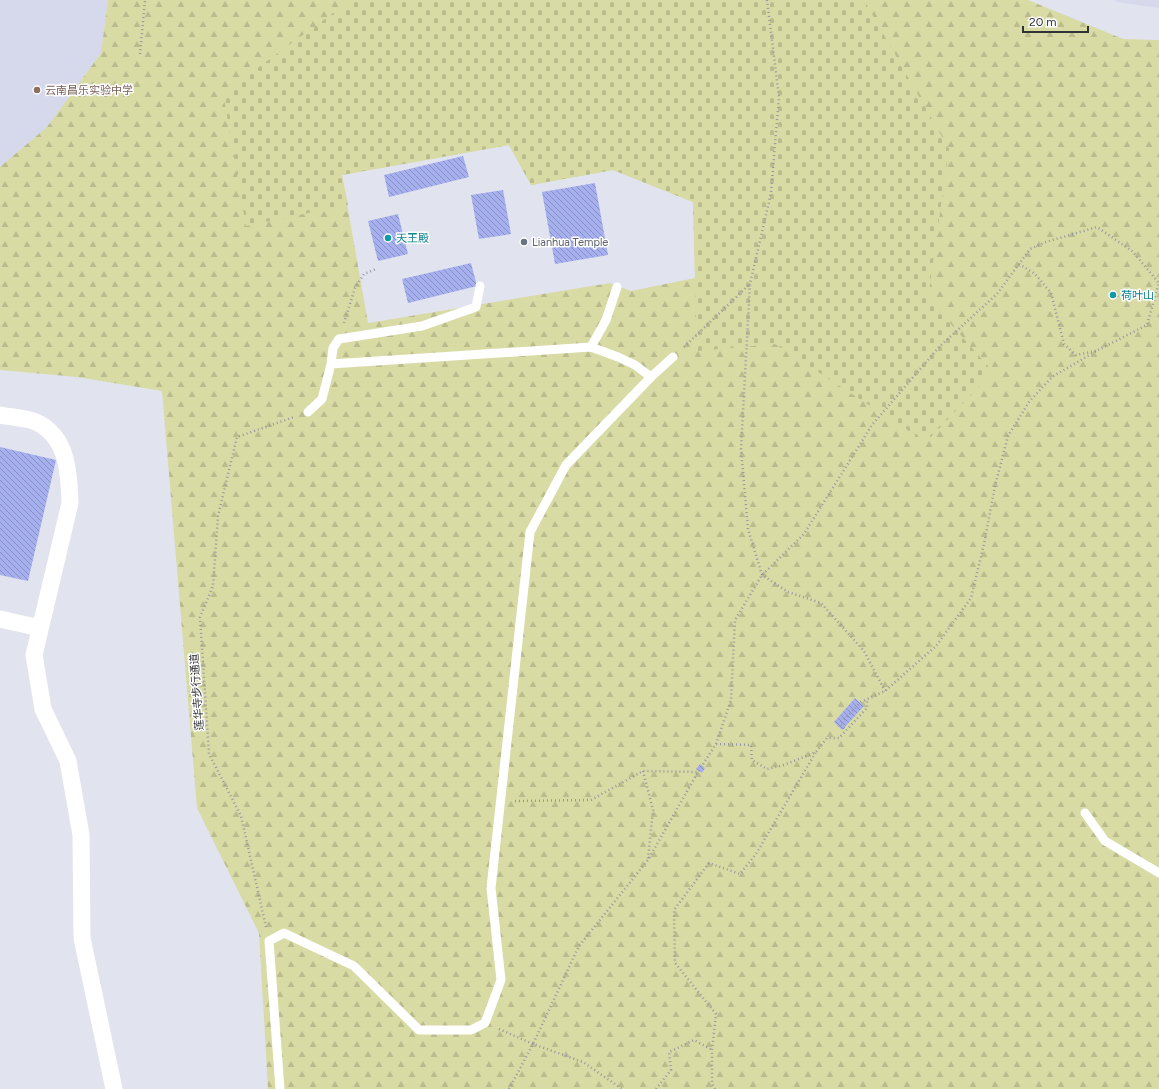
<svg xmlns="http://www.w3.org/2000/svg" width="1159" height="1089" viewBox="0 0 1159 1089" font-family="Figtree,'Noto Sans SC',sans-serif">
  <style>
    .built { fill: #d5d9eb }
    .forest { fill: url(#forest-firs); fill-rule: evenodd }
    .cemetery { fill: url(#cemetery-stones) }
    .building { fill: url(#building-back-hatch) }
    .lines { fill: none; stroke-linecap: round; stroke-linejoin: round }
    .path { stroke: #95979f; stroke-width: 2.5; stroke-dasharray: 1 3; stroke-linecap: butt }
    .lane { stroke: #fff; stroke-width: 9 }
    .street { stroke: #fff; stroke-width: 17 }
    .education-dot { fill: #8d6e63; stroke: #fff; stroke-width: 1.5 }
    .culture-dot { fill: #0f9aa8; stroke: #fff; stroke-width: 1.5 }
    .worship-dot { fill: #6b7280; stroke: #fff; stroke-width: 1.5 }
    .labels { text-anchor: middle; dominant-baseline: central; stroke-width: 3; stroke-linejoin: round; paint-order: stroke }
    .education-label { font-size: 11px; fill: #785e54; stroke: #fff; text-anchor: start }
    .culture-label { font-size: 11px; fill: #0d838f; stroke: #fff; text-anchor: start }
    .worship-label { font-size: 11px; fill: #5b616d; stroke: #fff; text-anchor: start }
    .street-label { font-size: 11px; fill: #313236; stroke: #fff }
  </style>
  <defs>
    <pattern id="forest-firs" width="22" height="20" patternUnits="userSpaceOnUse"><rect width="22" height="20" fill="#d8dba4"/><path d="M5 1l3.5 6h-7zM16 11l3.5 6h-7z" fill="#babc8e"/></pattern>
    <pattern id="cemetery-stones" width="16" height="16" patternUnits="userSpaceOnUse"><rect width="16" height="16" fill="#d8dba4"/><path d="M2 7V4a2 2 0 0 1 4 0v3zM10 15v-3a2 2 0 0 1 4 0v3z" fill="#babc8e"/></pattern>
    <pattern id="building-back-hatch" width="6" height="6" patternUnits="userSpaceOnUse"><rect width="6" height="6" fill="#a6b0ee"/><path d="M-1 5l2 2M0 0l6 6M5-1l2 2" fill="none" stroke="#8890c2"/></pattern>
  </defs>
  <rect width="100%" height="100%" fill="#e1e4ef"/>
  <!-- built -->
  <path class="built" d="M0,0H108L101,53L47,127L0,167Z
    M1114,0H1159V8L1117,2Z"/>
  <!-- forest -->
  <path class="forest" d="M108,0H1028L1123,39L1159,40V1089H268L259,933L197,808L162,391L77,377L0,370V167L47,127L101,53ZM509,145L531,185L613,170L693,202L695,278L631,291L610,283L368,323L342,175Z"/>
  <!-- cemetery -->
  <path class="cemetery" d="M351,0H864L949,149L928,298L993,372L926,442L775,344L697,351L693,202L613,170L531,185L509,145L342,175L348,205L246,226L223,93Z"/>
  <!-- building -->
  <path class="building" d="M463,156L469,177L389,197L384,175Z
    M595,183L608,255L555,264L542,192Z
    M503,190L511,234L479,239L471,195Z
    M398,214L408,254L378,261L368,221Z
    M471,263L477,286L408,303L402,279Z
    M0,447L56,460L28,581L0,575Z
    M855,698L864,706L842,730L834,722Z
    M700,764L705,768L702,773L696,769Z"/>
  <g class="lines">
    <!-- path -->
    <path class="path" d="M767,0L779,97L771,193L750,284L741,449L748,529L762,575L788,592L821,603L864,651L885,691
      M140,54L145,0
      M1019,264L1035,274L1051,293L1064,344L1076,355L1096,351
      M344,323L355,288L364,274L376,269
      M684,347L750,284
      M716,744L751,745L752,760L767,769L784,765L816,752L827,738H839L867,708V700
      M643,771L653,810L648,859
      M515,801L591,800L643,771L698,772
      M266,927L241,816L209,754L200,617L213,586L218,516L237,437L294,417
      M499,1029L533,1044L583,1062L622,1089
      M509,1089L533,1044L579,946L648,860L698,772L716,744L731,700L735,620L762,575L804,534L872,425L940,346L997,294L1030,249L1046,242L1097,227L1132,251L1159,283L1147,325L1098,350L1052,377L1029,402L1008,436L995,486L984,544L971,598L936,646L885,691L861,702L840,724L846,730
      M656,1089L671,1070L669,1052L694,1040L712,1050
      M715,1089L712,1084V1050L716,1014L675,963L674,910L709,863L740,874L756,854L816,752"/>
    <!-- lane -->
    <path class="lane" d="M591,347L606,320L617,287
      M331,364L333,348L339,339L422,326L476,307L480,286
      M308,412L322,399L331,364L591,347L618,357L635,365L651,377
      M1085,813L1105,841L1159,873
      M280,1089L269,941L284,933L354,966L419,1030H471L485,1023L501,980L491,888L530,532L566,465L651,377L673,357"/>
    <!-- street -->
    <path class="street" d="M0,415C10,417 28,418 36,422C68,437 69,473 70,503L34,655L43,709L68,761L81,835L82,938L114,1089
      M0,619L40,628"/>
  </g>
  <!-- markers -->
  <circle class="education-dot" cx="37" cy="90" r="4"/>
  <g class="culture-dot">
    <circle cx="388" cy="238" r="4"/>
    <circle cx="1113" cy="295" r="4"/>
  </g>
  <circle class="worship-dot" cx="524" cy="242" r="4"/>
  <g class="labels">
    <!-- education labels -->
    <g class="education-label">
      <text x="45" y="90">云南昌乐实验中学</text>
    </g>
    <!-- culture labels -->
    <g class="culture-label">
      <text x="396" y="238">天王殿</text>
      <text x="1121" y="295">荷叶山</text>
    </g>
    <!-- worship labels -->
    <g class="worship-label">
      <text x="532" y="242">Lianhua Temple</text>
    </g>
    <!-- street labels -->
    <g class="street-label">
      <text transform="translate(197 692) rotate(-94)">莲华寺步行通道</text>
    </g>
  </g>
  <!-- scale -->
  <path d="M1023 26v6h65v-6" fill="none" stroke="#313236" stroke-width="2"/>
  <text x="1029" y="26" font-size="12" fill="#313236" stroke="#ffffff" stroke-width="3" paint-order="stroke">20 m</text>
</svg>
